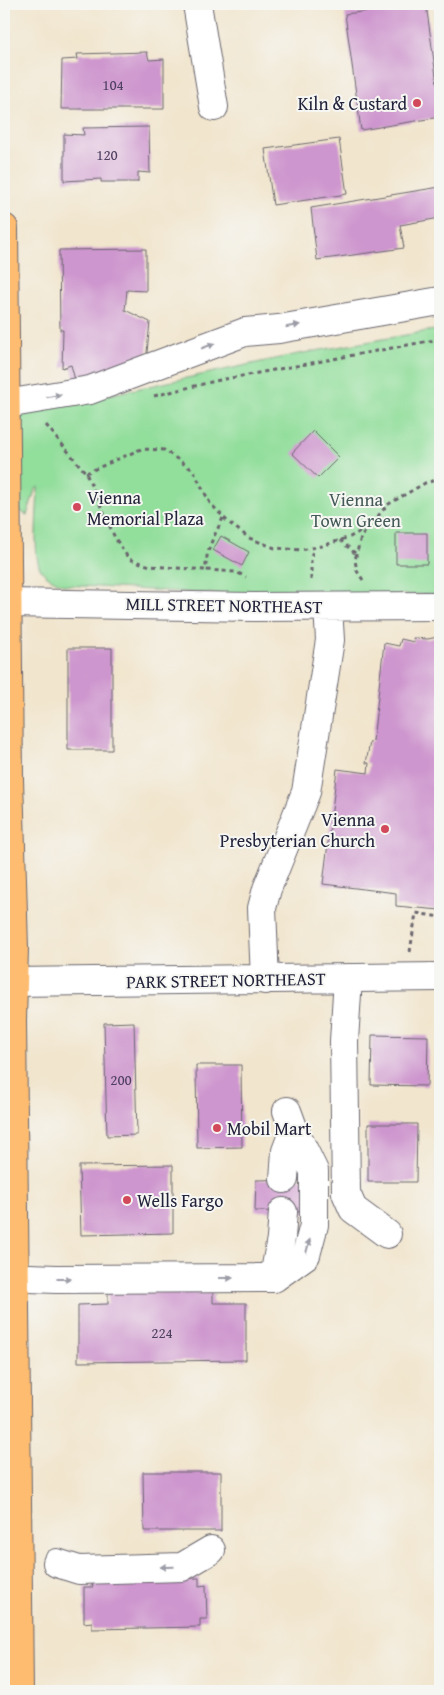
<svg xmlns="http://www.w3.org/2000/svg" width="444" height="1695" viewBox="0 0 444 1695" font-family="'Gentium Book Plus',serif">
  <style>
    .green { fill: #92de9b; stroke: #5a806b }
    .building { fill: #ce96ce }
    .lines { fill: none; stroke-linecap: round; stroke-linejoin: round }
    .minor-casing { stroke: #6a666e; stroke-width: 30 }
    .major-casing { stroke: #6a666e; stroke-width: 30 }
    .path { stroke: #6a666e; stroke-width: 3; stroke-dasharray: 4 4; stroke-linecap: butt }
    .minor { stroke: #fff; stroke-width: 28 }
    .major { stroke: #fdbc6f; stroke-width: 28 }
    .oneway { fill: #9c9ca7 }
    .poi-dot { fill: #d1495b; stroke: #f6f6f2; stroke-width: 2 }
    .labels { text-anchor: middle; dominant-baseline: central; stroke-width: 4; stroke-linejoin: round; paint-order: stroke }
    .number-label { font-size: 15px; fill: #4d3f60 }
    .poi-label { font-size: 18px; fill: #22223b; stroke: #f6f6f2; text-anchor: start }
    .park-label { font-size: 18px; fill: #445a58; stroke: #f6f6f2 }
    .street-label { font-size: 18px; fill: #22223b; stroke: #f6f6f2 }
  </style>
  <rect width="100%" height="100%" fill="#f6f6f2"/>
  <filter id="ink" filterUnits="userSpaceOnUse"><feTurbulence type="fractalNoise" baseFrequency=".02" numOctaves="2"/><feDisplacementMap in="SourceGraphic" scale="10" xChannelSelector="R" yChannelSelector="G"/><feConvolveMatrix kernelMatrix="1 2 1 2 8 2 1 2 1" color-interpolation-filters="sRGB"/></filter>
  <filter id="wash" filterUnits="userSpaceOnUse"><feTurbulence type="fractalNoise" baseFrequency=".0096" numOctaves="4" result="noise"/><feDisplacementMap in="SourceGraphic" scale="20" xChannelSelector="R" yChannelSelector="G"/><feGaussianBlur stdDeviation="1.12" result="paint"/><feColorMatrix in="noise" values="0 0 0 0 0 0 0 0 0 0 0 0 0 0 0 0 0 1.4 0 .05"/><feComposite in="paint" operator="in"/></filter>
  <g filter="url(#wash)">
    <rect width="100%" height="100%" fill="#f1e5cd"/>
    <!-- green -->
    <path class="green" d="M440,329V594L270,597L64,585C56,581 46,577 41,570C32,557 38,504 38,487L35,490L27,515L4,503V408L57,406L298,354Z"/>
    <g id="blocks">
      <!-- building -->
      <path class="building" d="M426,4L440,105V117L361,130L345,14Z
        M147,52L149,60L164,59V109H61L62,60L78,59L77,54Z
        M149,127L150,173L138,172V182H101V179L64,181V134L84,135L83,128Z
        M339,139L347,194L273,205L265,149Z
        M440,187V218L400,225L404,248L317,260L311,208Z
        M146,249V291L127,290L125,310L150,322L147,352L150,362L75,380L71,365L62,368L63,330H60L59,250Z
        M313,431L339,457L318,478L292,453Z
        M396,533H427V564H396Z
        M221,536L249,552L242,566L213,550Z
        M437,637H440V910L396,906V893L323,884L337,769L368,773L369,763H366L370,742L373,741L384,643L399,646L401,639L414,642L413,638L428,639Z
        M68,648H112V750H68Z
        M134,1022L137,1135L107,1136L104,1023Z
        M372,1035L428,1036L427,1086L371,1085Z
        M196,1065H241L242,1147L197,1148Z
        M437,1122H440V1183H436Z
        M368,1124H417L416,1182H368Z
        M173,1165V1233L81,1235L79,1166Z
        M308,1179L309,1212L255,1211L256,1180Z
        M213,1290V1303H246V1360L78,1362V1305L108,1304V1292Z
        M143,1472H221V1531H144Z
        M199,1578V1586L206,1585L207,1619H200V1627L92,1629V1622L84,1623V1587H93L92,1581Z"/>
    </g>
  </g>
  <g filter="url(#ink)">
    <use href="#blocks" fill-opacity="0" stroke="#6a666e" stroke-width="1"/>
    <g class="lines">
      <defs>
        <path id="minor" d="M197,4L214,107
          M6,404L90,390L245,332L279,329L440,301
          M7,603L253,607L440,606
          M348,978L344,1041L346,1193L353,1209L387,1234
          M265,980L262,908L267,889L306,792L330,640L328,607
          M12,982L440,977
          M284,1179L286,1151L294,1130
          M4,1277L56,1279L274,1278L306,1255L314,1225V1171L294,1130L287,1111
          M274,1278L281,1238L283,1212
          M57,1563L79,1570L182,1567L211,1550"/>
        <path id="major" d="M4,228L9,779L14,948L12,1020L19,1691"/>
      </defs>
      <!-- minor casing -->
      <use href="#minor" class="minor-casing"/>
      <!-- major casing -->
      <use href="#major" class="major-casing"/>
      <!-- path -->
      <path class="path" d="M154,396L215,381L440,339
        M46,425L86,473L115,538L129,559L150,566L206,570
        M86,473L141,449L164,450L193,470L210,503L228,522L249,538L275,548L301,550L322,546L350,537L370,526
        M223,518C215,535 205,550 206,570L236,572L246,577
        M340,540L356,554
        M311,580V557L314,547
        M363,580L357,571L355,560L361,537L387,505L425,483L440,479
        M410,952L416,913L440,917"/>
      <!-- minor -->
      <use href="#minor" class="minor"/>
      <!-- major -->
      <use href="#major" class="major"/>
    </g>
    <!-- one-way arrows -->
    <defs><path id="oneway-solid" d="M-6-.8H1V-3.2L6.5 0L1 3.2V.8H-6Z" transform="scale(1.25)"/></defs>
    <g class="oneway">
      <use href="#oneway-solid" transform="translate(293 326) rotate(-10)"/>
      <use href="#oneway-solid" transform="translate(208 346) rotate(-21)"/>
      <use href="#oneway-solid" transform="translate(54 396) rotate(-9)"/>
      <use href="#oneway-solid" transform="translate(308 1246) rotate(-75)"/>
      <use href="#oneway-solid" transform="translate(226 1278)"/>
      <use href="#oneway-solid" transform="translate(64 1279)"/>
      <use href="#oneway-solid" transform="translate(167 1567) rotate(178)"/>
    </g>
  </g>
  <!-- markers -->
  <g class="poi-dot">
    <circle cx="417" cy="103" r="5"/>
    <circle cx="77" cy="507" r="5"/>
    <circle cx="385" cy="829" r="5"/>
    <circle cx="217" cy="1128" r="5"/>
    <circle cx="127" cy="1200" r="5"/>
  </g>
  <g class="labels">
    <!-- number labels -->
    <g class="number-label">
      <text x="113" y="84">104</text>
      <text x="107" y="154">120</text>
      <text x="121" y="1079">200</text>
      <text x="162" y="1332">224</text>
    </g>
    <!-- poi labels -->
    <g class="poi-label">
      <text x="407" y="103" text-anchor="end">Kiln &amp; Custard</text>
      <text x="87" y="497">Vienna<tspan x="87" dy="21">Memorial Plaza</tspan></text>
      <text x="375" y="819" text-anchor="end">Vienna<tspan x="375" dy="21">Presbyterian Church</tspan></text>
      <text x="227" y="1128">Mobil Mart</text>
      <text x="137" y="1200">Wells Fargo</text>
    </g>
    <!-- park labels -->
    <g class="park-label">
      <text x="356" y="499">Vienna<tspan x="356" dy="21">Town Green</tspan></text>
    </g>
    <!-- street labels -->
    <g class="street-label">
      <text transform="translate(224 605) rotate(1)">MILL STREET NORTHEAST</text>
      <text transform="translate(226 980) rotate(-1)">PARK STREET NORTHEAST</text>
    </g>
  </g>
  <!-- margin -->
  <rect width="444" height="1695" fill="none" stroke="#f6f6f2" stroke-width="20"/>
</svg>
